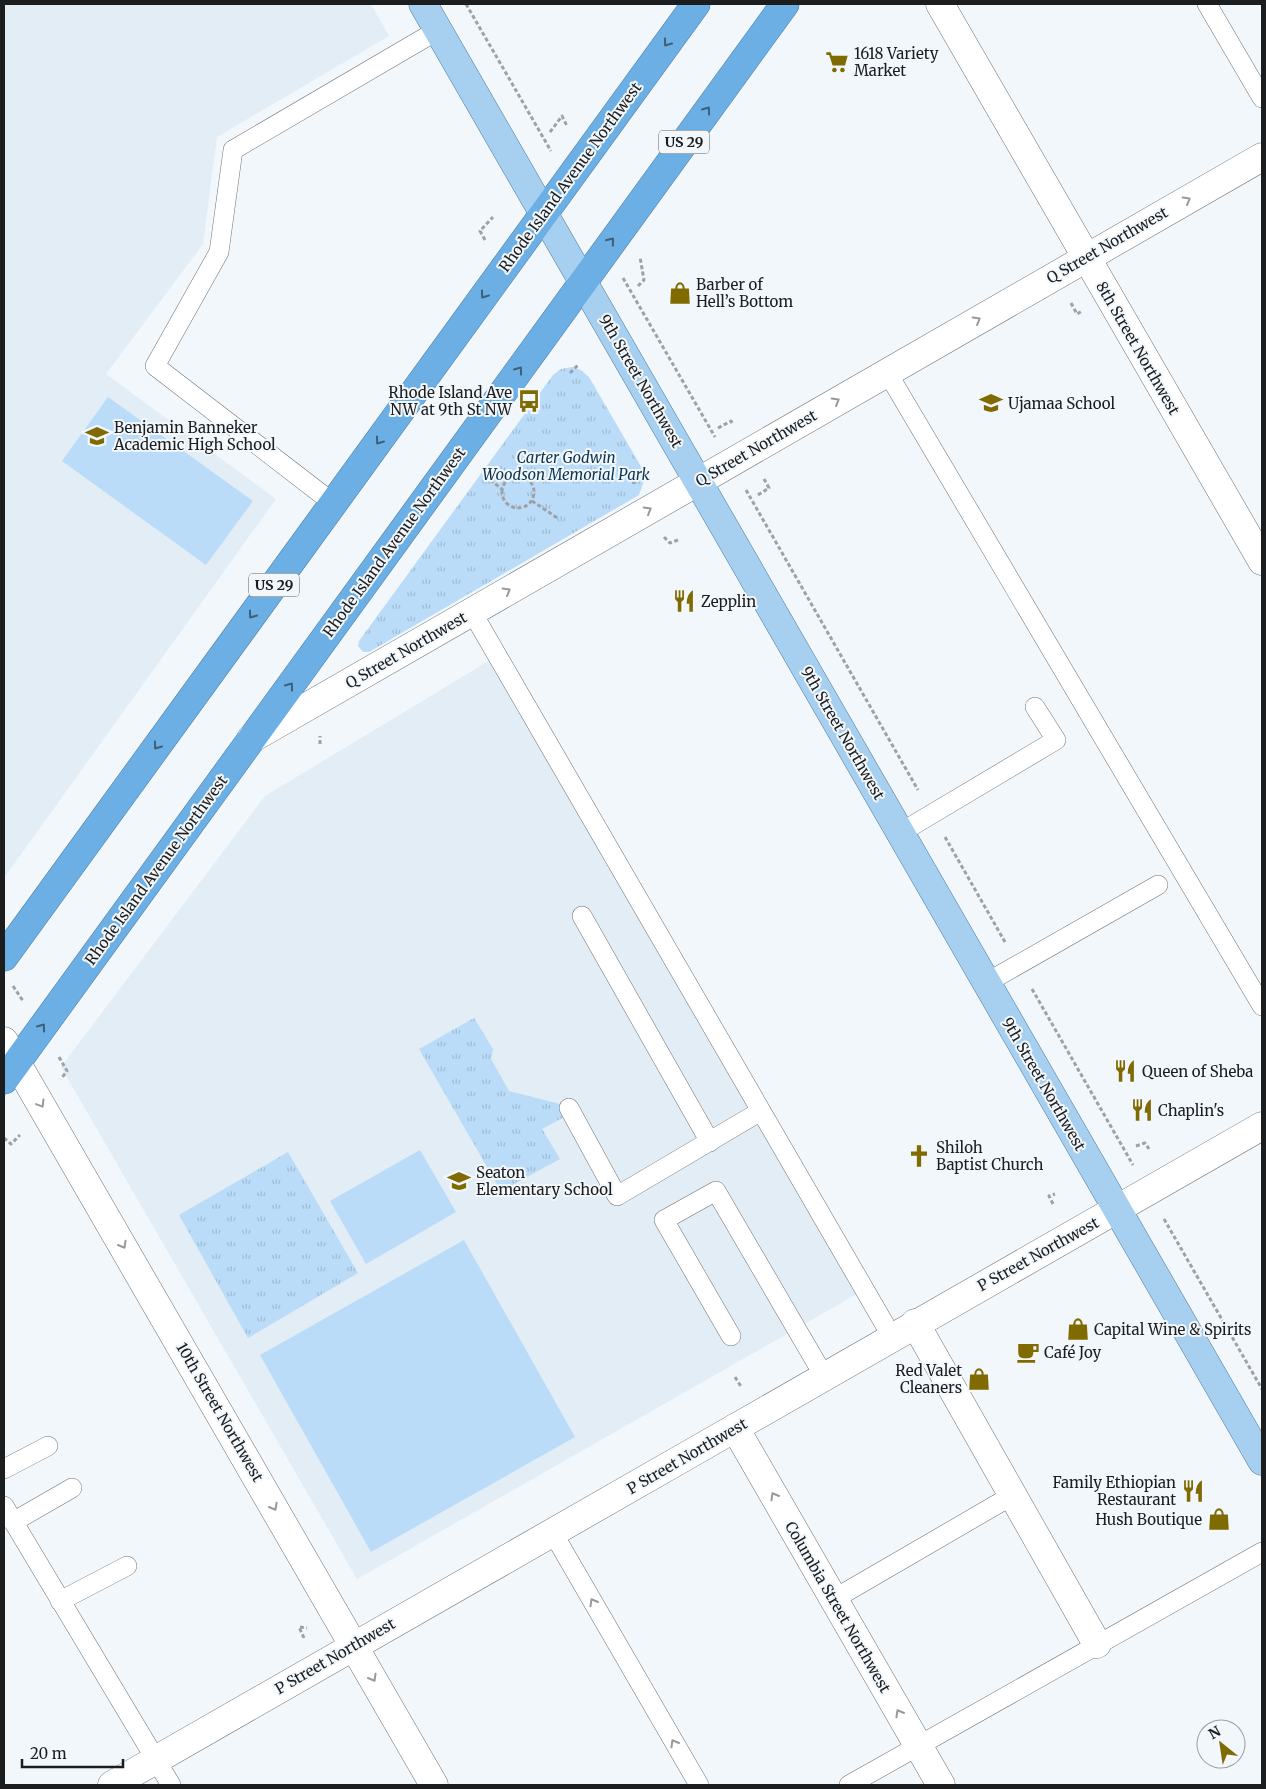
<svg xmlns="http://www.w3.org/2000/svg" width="1266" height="1789" viewBox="0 0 1266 1789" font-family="Merriweather,serif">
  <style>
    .built { fill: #e2edf6 }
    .grass { fill: url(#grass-tufts) }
    .pitch { fill: #badcf8 }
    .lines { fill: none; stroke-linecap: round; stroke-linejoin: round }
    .lane-casing { stroke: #6e7276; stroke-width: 20 }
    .street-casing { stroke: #6e7276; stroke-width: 29 }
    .secondary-casing { stroke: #6e7276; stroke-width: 29 }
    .primary-casing { stroke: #507ca0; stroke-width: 29 }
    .highway-casing { stroke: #507ca0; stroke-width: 29 }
    .path { stroke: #9ea1a5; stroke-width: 3; stroke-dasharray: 4 2.5; stroke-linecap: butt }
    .lane { stroke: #fff; stroke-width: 19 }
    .street { stroke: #fff; stroke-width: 28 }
    .secondary { stroke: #fff; stroke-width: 28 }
    .primary { stroke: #a7cfef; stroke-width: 28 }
    .highway { stroke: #6cafe5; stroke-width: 28 }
    .oneway { stroke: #3f5f78 }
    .oneway2 { stroke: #98999a }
    .labels { text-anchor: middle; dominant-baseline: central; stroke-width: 4; stroke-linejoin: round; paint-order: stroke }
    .shield { fill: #f2f7fb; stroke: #5c5e61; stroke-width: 1 }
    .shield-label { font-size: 14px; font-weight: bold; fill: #1b1d1f }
    .poi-label { font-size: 15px; fill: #1b1d1f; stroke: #f2f7fb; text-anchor: start }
    .street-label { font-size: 15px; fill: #1b1d1f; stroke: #f2f7fb }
    .park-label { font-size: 15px; font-style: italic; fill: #0d3450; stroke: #f2f7fb }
  </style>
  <defs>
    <pattern id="grass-tufts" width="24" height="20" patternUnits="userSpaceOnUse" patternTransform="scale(1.25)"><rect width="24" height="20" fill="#badcf8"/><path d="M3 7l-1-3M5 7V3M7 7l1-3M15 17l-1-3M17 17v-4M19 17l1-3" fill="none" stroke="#9fbcd4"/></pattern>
  </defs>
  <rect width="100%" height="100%" fill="#f2f7fb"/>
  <!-- built -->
  <path class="built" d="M4,4H371L389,36L217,137L203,244L106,374L276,499L4,878Z
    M492,659L857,1294L357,1579L61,1067L265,796Z"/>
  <!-- grass -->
  <path class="grass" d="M572,367L581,370L589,377L643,470L644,481L639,495L369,652H363L358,646L359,641L553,375L561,369Z
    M474,1018L493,1049L491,1059L509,1091L560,1104L566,1116L542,1129L560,1159L501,1191L419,1049Z
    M288,1152L358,1273L248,1338L179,1215Z"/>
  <!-- pitch -->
  <path class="pitch" d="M108,397L253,501L206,565L62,461Z
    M420,1150L456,1212L366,1264L330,1201Z
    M464,1240L575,1437L371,1552L260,1355Z"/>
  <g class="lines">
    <defs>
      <path id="lane" d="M1207,4L1262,98
        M887,372L1262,1006
        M333,503L155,366L219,252L233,150L438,30
        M472,612L892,1337
        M900,833L1056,740L1035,707
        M582,916L710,1142
        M986,983L1158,885
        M569,1108L617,1196L761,1111
        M731,1336L664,1220L716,1191L824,1376
        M4,1469L48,1446
        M4,1506L171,1785
        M13,1522L72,1488
        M553,1533L699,1785
        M834,1599L1013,1495
        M60,1601L127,1566
        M849,1785L1262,1552"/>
      <path id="street" d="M940,4L1262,561
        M915,1323L1097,1644
        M735,1428L941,1785"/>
      <path id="secondary" d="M251,739L1262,157
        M4,1041L434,1785
        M112,1785C495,1564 879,1347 1262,1126"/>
      <path id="primary" d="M423,4L1262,1461"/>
      <path id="highway" d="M4,957L696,4
        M4,1080L785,4"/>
    </defs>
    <!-- lane casing -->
    <use href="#lane" class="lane-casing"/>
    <!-- street casing -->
    <use href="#street" class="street-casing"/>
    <!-- secondary casing -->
    <use href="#secondary" class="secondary-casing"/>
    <!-- primary casing -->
    <use href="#primary" class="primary-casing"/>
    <!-- highway casing -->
    <use href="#highway" class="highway-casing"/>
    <!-- path -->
    <path class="path" d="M466,4L551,151
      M550,132L562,116L567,126
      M485,240L480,231L493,217
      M623,278L715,437
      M638,286L644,280L640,257
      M1071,303L1077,314L1082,311
      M570,373L578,365
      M718,428L731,421L733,425
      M502 492a16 16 0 1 1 32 0a16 16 0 1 1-32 0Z
      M485,476L502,489
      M634,484L632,476L640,472
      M746,490L918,790
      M758,495L769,488L764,479
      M532,501L559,519
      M664,537L670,543L678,540
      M320,744V736
      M945,837L1005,942
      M13,986L23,1001
      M1032,989L1133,1165
      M59,1057L67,1071L61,1079
      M4,1138L11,1144L20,1135
      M1136,1146L1145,1143L1149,1149
      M1053,1204L1049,1196L1055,1194
      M1164,1219L1262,1389
      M735,1377L742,1388
      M304,1638L299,1627L307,1628"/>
    <!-- lane -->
    <use href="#lane" class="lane"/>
    <!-- street -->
    <use href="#street" class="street"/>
    <!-- secondary -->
    <use href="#secondary" class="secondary"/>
    <!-- primary -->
    <use href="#primary" class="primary"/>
    <!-- highway -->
    <use href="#highway" class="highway"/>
  </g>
  <!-- one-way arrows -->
  <defs><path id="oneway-chevron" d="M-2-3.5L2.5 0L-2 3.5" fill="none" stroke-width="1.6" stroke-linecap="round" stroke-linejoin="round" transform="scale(1.25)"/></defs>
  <g class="oneway">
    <use href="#oneway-chevron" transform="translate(667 43) rotate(126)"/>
    <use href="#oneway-chevron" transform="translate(707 110) rotate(-54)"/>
    <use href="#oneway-chevron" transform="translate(611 241) rotate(-52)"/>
    <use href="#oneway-chevron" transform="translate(484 295) rotate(126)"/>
    <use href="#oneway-chevron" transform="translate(519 370) rotate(-54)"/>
    <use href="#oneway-chevron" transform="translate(379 441) rotate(126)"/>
    <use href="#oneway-chevron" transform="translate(252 615) rotate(126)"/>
    <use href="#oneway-chevron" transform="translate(290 686) rotate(-54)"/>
    <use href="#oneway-chevron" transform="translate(157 746) rotate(126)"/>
    <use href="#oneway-chevron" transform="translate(42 1027) rotate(-54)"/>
  </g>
  <g class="oneway2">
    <use href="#oneway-chevron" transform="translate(1187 200) rotate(-30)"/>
    <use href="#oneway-chevron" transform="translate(977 320) rotate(-30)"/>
    <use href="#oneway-chevron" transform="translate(836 401) rotate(-30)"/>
    <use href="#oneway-chevron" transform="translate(648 510) rotate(-30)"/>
    <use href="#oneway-chevron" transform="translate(507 591) rotate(-30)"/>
    <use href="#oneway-chevron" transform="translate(41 1104) rotate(59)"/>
    <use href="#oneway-chevron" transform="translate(123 1245) rotate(60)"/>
    <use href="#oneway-chevron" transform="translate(774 1496) rotate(-120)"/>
    <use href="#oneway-chevron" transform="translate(274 1507) rotate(60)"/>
    <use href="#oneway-chevron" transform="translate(593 1602) rotate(-120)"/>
    <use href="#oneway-chevron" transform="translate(373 1678) rotate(60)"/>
    <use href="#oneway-chevron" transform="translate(899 1713) rotate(-120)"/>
    <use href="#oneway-chevron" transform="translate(674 1743) rotate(-120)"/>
  </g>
  <!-- icons -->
  <defs>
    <symbol id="supermarket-bare" viewBox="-9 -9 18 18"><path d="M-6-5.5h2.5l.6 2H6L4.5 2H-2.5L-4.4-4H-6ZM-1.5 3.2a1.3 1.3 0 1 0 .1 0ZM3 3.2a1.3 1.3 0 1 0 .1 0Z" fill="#806a02" stroke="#f2f7fb" stroke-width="2.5" paint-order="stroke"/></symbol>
    <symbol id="shop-bare" viewBox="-9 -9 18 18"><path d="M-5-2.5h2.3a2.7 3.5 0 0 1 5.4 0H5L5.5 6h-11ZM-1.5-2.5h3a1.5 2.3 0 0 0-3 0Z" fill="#806a02" stroke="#f2f7fb" stroke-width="2.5" paint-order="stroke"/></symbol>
    <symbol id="bus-bare" viewBox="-9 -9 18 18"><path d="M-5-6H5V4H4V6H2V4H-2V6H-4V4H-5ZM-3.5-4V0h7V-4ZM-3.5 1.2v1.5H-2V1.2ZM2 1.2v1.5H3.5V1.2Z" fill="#806a02" stroke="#f2f7fb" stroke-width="2.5" paint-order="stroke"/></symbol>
    <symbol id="school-bare" viewBox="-9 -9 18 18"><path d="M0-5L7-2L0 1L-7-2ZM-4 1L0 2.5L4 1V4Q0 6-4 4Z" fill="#806a02" stroke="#f2f7fb" stroke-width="2.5" paint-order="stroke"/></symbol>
    <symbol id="restaurant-bare" viewBox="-9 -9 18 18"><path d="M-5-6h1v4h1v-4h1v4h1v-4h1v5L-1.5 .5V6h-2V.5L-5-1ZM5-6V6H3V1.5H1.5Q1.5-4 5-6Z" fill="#806a02" stroke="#f2f7fb" stroke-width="2.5" paint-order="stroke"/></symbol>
    <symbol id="church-bare" viewBox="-9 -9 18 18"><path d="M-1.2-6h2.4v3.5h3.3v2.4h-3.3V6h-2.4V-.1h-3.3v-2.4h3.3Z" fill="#806a02" stroke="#f2f7fb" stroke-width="2.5" paint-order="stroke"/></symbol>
    <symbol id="cafe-bare" viewBox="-9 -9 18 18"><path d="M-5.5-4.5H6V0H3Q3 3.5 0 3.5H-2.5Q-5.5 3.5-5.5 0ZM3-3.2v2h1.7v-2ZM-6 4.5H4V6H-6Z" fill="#806a02" stroke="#f2f7fb" stroke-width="2.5" paint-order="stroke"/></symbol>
  </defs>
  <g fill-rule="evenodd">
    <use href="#supermarket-bare" x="821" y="46" width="32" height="32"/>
    <use href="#shop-bare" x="664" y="277" width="32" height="32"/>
    <use href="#bus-bare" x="513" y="385" width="32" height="32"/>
    <use href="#school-bare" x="975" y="387" width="32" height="32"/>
    <use href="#school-bare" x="81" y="420" width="32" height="32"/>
    <use href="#restaurant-bare" x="668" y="585" width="32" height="32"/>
    <use href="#restaurant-bare" x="1109" y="1055" width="32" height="32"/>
    <use href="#restaurant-bare" x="1126" y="1094" width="32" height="32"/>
    <use href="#church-bare" x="903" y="1140" width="32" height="32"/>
    <use href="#school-bare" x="443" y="1165" width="32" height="32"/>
    <use href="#shop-bare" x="1062" y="1313" width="32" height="32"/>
    <use href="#cafe-bare" x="1012" y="1336" width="32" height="32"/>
    <use href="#shop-bare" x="963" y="1363" width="32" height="32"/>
    <use href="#restaurant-bare" x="1177" y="1475" width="32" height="32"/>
    <use href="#shop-bare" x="1203" y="1503" width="32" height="32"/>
  </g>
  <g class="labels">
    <!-- shield labels -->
    <g class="shield">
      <rect x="659" y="130.5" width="50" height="23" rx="4"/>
      <rect x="249" y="573.5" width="50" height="23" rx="4"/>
    </g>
    <g class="shield-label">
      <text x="684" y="142">US 29</text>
      <text x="274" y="585">US 29</text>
    </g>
    <!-- poi labels -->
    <g class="poi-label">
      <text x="854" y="53">1618 Variety<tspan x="854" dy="17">Market</tspan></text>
      <text x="696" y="284">Barber of<tspan x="696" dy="17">Hell’s Bottom</tspan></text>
      <text x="512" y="392" text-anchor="end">Rhode Island Ave<tspan x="512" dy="17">NW at 9th St NW</tspan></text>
      <text x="1008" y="403">Ujamaa School</text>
      <text x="114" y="427">Benjamin Banneker<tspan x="114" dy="17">Academic High School</tspan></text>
      <text x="701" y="601">Zepplin</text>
      <text x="1142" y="1071">Queen of Sheba</text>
      <text x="1158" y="1110">Chaplin's</text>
      <text x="936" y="1147">Shiloh<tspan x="936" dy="17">Baptist Church</tspan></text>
      <text x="476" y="1172">Seaton<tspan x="476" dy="17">Elementary School</tspan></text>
      <text x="1094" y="1329">Capital Wine &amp; Spirits</text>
      <text x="1044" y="1352">Café Joy</text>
      <text x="962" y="1370" text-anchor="end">Red Valet<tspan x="962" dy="17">Cleaners</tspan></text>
      <text x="1176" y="1482" text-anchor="end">Family Ethiopian<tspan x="1176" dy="17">Restaurant</tspan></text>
      <text x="1202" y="1519" text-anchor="end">Hush Boutique</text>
    </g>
    <!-- street labels -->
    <g class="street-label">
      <text transform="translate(570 177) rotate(-54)">Rhode Island Avenue Northwest</text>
      <text transform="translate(1107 245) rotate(-30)">Q Street Northwest</text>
      <text transform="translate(1138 348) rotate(60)">8th Street Northwest</text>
      <text transform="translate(641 381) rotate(60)">9th Street Northwest</text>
      <text transform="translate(756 448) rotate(-30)">Q Street Northwest</text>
      <text transform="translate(394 542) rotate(-54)">Rhode Island Avenue Northwest</text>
      <text transform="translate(406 650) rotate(-30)">Q Street Northwest</text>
      <text transform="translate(843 733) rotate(60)">9th Street Northwest</text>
      <text transform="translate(156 870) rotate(-54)">Rhode Island Avenue Northwest</text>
      <text transform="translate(1044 1084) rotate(60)">9th Street Northwest</text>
      <text transform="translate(1038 1254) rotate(-29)">P Street Northwest</text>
      <text transform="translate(220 1412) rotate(60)">10th Street Northwest</text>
      <text transform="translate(687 1456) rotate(-30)">P Street Northwest</text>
      <text transform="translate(838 1607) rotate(60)">Columbia Street Northwest</text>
      <text transform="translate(335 1656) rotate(-30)">P Street Northwest</text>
    </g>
    <!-- park labels -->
    <g class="park-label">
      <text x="566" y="457">Carter Godwin<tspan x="566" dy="17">Woodson Memorial Park</tspan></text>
    </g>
  </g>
  <!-- border -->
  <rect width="1266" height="1789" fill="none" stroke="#1b1d1f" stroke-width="10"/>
  <!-- north arrow -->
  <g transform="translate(1221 1744) rotate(330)"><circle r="24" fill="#f2f7fb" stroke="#9ca0a3"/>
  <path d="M0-4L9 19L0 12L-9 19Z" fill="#806a02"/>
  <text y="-8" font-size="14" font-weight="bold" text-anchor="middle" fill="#1b1d1f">N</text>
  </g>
  <!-- scale -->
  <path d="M22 1759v8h101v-8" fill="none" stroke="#1b1d1f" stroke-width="2.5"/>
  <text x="30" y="1759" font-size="15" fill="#1b1d1f" stroke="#f2f7fb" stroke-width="4" paint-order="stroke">20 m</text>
</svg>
